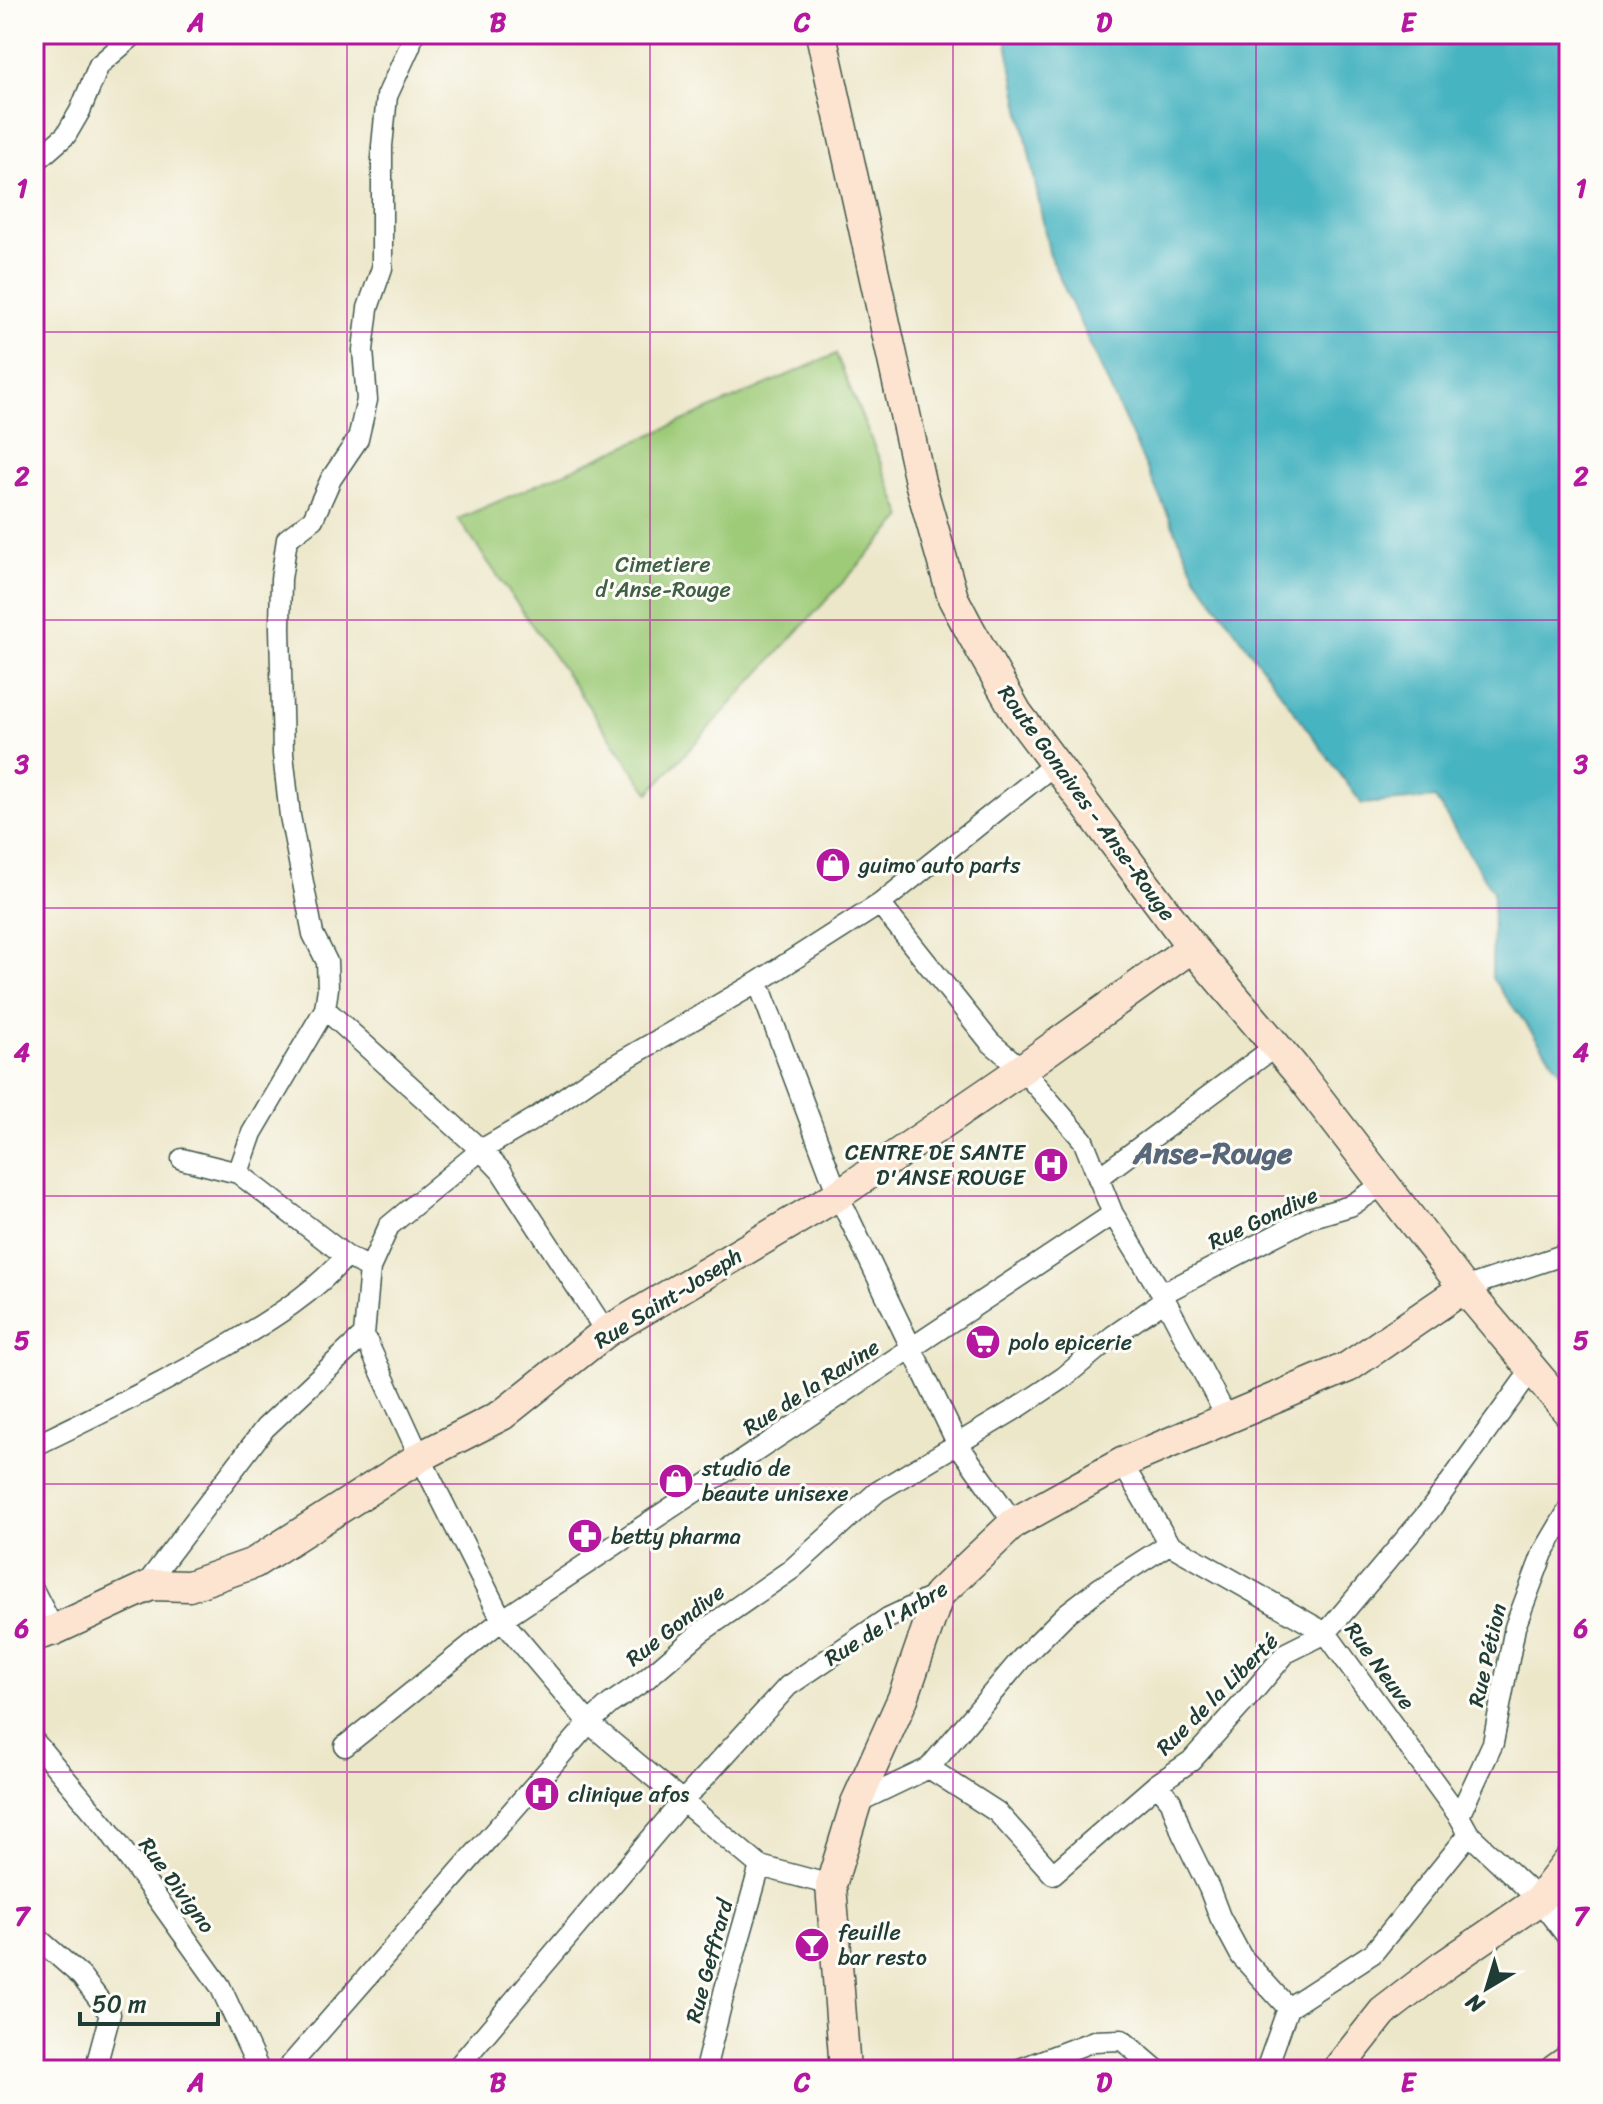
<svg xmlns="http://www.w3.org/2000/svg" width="1603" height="2104" viewBox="0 0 1603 2104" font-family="Sriracha,sans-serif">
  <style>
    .green { fill: #9ecb78; stroke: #5e8456; stroke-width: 2 }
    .water { fill: #46b4c1; stroke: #32787a; stroke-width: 2 }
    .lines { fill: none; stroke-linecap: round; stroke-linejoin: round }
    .street-casing { stroke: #3e564a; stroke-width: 23 }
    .secondary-casing { stroke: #3e564a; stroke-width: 33 }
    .street { stroke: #fff; stroke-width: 20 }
    .secondary { stroke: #fde4d1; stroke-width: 30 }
    .grid { fill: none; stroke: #b5179e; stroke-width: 2; stroke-opacity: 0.55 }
    .labels { text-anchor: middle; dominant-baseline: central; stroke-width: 6; stroke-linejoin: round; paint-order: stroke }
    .park-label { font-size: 22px; fill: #3f6045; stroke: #fdfcf7 }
    .street-label { font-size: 22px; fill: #1f3d34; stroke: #fdfcf7 }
    .poi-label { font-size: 22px; fill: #1f3d34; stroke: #fdfcf7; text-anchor: start }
    .district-label { font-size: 30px; font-weight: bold; fill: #586779; stroke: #fdfcf7 }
    .neatline { fill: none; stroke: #b5179e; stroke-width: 3 }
    .grid-label { font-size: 26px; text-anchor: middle; font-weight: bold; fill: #b5179e }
  </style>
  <rect width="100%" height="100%" fill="#fdfcf7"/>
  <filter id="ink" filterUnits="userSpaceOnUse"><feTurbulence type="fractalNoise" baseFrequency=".0125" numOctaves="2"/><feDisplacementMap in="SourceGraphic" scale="16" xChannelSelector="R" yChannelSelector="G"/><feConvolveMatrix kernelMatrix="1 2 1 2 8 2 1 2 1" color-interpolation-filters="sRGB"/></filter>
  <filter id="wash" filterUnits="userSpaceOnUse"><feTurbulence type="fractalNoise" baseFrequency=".006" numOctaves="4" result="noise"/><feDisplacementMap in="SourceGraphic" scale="32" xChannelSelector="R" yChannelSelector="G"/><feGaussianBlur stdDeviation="1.8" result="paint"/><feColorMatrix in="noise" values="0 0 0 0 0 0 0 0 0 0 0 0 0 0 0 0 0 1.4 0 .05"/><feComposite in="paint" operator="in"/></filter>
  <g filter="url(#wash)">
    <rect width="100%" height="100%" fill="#ede7ca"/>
    <!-- green -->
    <path class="green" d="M836,354L903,517L649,793L458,519Z"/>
    <!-- water -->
    <path class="water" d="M1005,34H1569V1083L1492,978L1493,892L1435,798L1362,804L1197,578L1050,257Z"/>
  </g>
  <g filter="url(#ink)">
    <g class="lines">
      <defs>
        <path id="street" d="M34,163L66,135L80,111L99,65L135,34
          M880,904L990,1042L1022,1069L1083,1140L1113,1214L1162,1294L1227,1418
          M758,982L838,1195L957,1443L1014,1523
          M325,1009L481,1150L501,1171L606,1332
          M182,1159L238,1173
          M1098,1178L1276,1046
          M370,1268L346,1256L238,1173L252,1133L325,1009L328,988L327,962L313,934L290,816L283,754L280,627L281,579L287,539L313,519L331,479L358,439L367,400L363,350L368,308L382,268V146L387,96L410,46L413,34
          M1464,1288L1569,1253
          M1162,1294L1309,1218L1350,1206L1384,1184
          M34,1446C100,1414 167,1382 230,1344C272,1319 314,1293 346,1256
          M1122,1463L1169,1544L1326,1633L1459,1816L1469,1834L1539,1900L1569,1939
          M142,1590L265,1428L364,1335
          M34,1591L54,1630
          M34,1741L107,1828L220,1986L259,2070
          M345,1746L502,1620L1113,1214
          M929,1768L997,1812L1053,1874L1157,1784L1191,1761L1253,1692L1286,1653L1326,1633L1430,1510L1532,1369
          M1157,1784L1171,1801L1182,1833L1209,1888L1220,1917L1241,1956L1288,2008
          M856,1803L929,1768L1022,1658L1066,1614L1100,1588L1169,1544
          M1459,1816L1493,1743L1515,1627L1543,1553L1569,1509
          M831,1885L760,1866L589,1723L502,1620L420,1457L364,1335L370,1268L389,1226L481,1150L534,1119L591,1079L758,982L880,904L1056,763
          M34,1935L81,1976L110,2014L95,2070
          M286,2070L589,1723L610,1704L645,1680L701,1632L792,1569L877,1492L1019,1407L1064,1377L1113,1336L1165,1300
          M455,2070L682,1802L788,1686L888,1618L939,1594
          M705,2070L725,1989L760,1866
          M1017,2070L1094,2041L1122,2040L1157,2070
          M1266,2070L1288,2008L1373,1953L1469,1834"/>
        <path id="secondary" d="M821,34L920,482L953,598L971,632L1017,713L1192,947L1297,1071L1464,1288L1569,1413
          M34,1636L54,1630L151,1585L189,1586L254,1563L420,1457L502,1415L606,1332L838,1195L1022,1069L1192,947
          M845,2070L831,1885L856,1803L903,1698L939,1594L1014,1523L1122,1463L1348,1367L1464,1288
          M1337,2070L1383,2012L1443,1966L1539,1900L1569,1861
          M1555,2070L1569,2060"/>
      </defs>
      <!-- street casing -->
      <use href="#street" class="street-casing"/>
      <!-- secondary casing -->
      <use href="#secondary" class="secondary-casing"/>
      <!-- street -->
      <use href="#street" class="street"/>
      <!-- secondary -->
      <use href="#secondary" class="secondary"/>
    </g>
  </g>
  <!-- grid -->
  <path class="grid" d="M347,34V2070M650,34V2070M953,34V2070M1256,34V2070M34,332H1569M34,620H1569M34,908H1569M34,1196H1569M34,1484H1569M34,1772H1569"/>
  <!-- icons -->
  <defs>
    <symbol id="shop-disc" viewBox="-11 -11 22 22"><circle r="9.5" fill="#b5179e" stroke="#fdfcf7"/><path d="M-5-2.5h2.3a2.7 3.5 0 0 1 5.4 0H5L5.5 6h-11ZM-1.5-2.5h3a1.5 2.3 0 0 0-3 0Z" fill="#fff"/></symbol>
    <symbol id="hospital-disc" viewBox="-11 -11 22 22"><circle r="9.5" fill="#b5179e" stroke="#fdfcf7"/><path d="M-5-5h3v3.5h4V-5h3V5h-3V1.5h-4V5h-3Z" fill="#fff"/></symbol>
    <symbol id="supermarket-disc" viewBox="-11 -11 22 22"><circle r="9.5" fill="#b5179e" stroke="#fdfcf7"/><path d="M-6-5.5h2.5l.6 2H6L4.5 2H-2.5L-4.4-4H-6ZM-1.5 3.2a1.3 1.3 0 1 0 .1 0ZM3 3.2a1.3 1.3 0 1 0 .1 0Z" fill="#fff"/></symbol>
    <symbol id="pharmacy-disc" viewBox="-11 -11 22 22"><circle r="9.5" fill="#b5179e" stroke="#fdfcf7"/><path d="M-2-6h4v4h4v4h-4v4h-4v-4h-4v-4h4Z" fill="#fff"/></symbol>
    <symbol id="bar-disc" viewBox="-11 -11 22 22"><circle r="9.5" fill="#b5179e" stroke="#fdfcf7"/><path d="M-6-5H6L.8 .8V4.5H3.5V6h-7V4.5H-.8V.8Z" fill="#fff"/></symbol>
  </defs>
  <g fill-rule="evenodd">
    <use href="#shop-disc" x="813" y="845" width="40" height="40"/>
    <use href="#hospital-disc" x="1031" y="1145" width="40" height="40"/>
    <use href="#supermarket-disc" x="963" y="1322" width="40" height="40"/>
    <use href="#shop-disc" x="656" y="1461" width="40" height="40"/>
    <use href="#pharmacy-disc" x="565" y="1516" width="40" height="40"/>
    <use href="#hospital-disc" x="522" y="1774" width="40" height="40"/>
    <use href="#bar-disc" x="792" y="1925" width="40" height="40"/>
  </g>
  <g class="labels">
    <!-- park labels -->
    <g class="park-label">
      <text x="663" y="564">Cimetiere<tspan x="663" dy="25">d'Anse-Rouge</tspan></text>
    </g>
    <!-- street labels -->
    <g class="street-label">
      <text transform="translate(1087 803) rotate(54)">Route Gonaives - Anse-Rouge</text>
      <text transform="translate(1263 1218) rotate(-25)">Rue Gondive</text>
      <text transform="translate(668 1298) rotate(-32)">Rue Saint-Joseph</text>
      <text transform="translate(811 1387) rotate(-33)">Rue de la Ravine</text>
      <text transform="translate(886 1623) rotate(-32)">Rue de l'Arbre</text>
      <text transform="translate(675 1625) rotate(-38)">Rue Gondive</text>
      <text transform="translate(1487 1655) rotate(-77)">Rue Pétion</text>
      <text transform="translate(1380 1666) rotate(54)">Rue Neuve</text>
      <text transform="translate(1217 1694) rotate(-45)">Rue de la Liberté</text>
      <text transform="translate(177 1885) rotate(54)">Rue Divigno</text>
      <text transform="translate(709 1961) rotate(-75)">Rue Geffrard</text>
    </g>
    <!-- poi labels -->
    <g class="poi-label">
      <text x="859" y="865">guimo auto parts</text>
      <text x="1025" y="1152" text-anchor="end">CENTRE DE SANTE<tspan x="1025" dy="25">D'ANSE ROUGE</tspan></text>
      <text x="1009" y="1342">polo epicerie</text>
      <text x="702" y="1468">studio de<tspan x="702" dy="25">beaute unisexe</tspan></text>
      <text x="611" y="1536">betty pharma</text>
      <text x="568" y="1794">clinique afos</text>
      <text x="838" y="1932">feuille<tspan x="838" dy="25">bar resto</tspan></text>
    </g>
    <!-- district labels -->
    <g class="district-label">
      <text x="1213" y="1153">Anse-Rouge</text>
    </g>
  </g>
  <!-- margin -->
  <rect width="1603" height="2104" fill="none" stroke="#fdfcf7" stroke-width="88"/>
  <!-- north arrow -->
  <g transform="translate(1487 1988) rotate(218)" stroke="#fdfcf7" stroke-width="6" paint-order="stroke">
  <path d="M0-6L14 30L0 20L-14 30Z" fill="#1f3d34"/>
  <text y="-12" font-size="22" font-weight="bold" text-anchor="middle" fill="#1f3d34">N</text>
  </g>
  <!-- scale -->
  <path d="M80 2012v12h138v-12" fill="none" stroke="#1f3d34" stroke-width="4"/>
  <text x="92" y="2012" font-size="24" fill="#1f3d34" stroke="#fdfcf7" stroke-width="6" paint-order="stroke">50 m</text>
  <rect x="44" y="44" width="1515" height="2016" class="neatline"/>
  <g class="grid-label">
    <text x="196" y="31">A</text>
    <text x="498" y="31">B</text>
    <text x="802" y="31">C</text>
    <text x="1104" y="31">D</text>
    <text x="1408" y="31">E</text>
    <text x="22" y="197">1</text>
    <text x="1581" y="197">1</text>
    <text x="22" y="485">2</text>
    <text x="1581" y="485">2</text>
    <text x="22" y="773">3</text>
    <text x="1581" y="773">3</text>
    <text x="22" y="1061">4</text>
    <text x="1581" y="1061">4</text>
    <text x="22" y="1349">5</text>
    <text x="1581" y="1349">5</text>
    <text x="22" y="1637">6</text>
    <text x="1581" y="1637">6</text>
    <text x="22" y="1925">7</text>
    <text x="1581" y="1925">7</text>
    <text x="196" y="2091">A</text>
    <text x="498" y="2091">B</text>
    <text x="802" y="2091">C</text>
    <text x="1104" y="2091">D</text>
    <text x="1408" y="2091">E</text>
  </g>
</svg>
